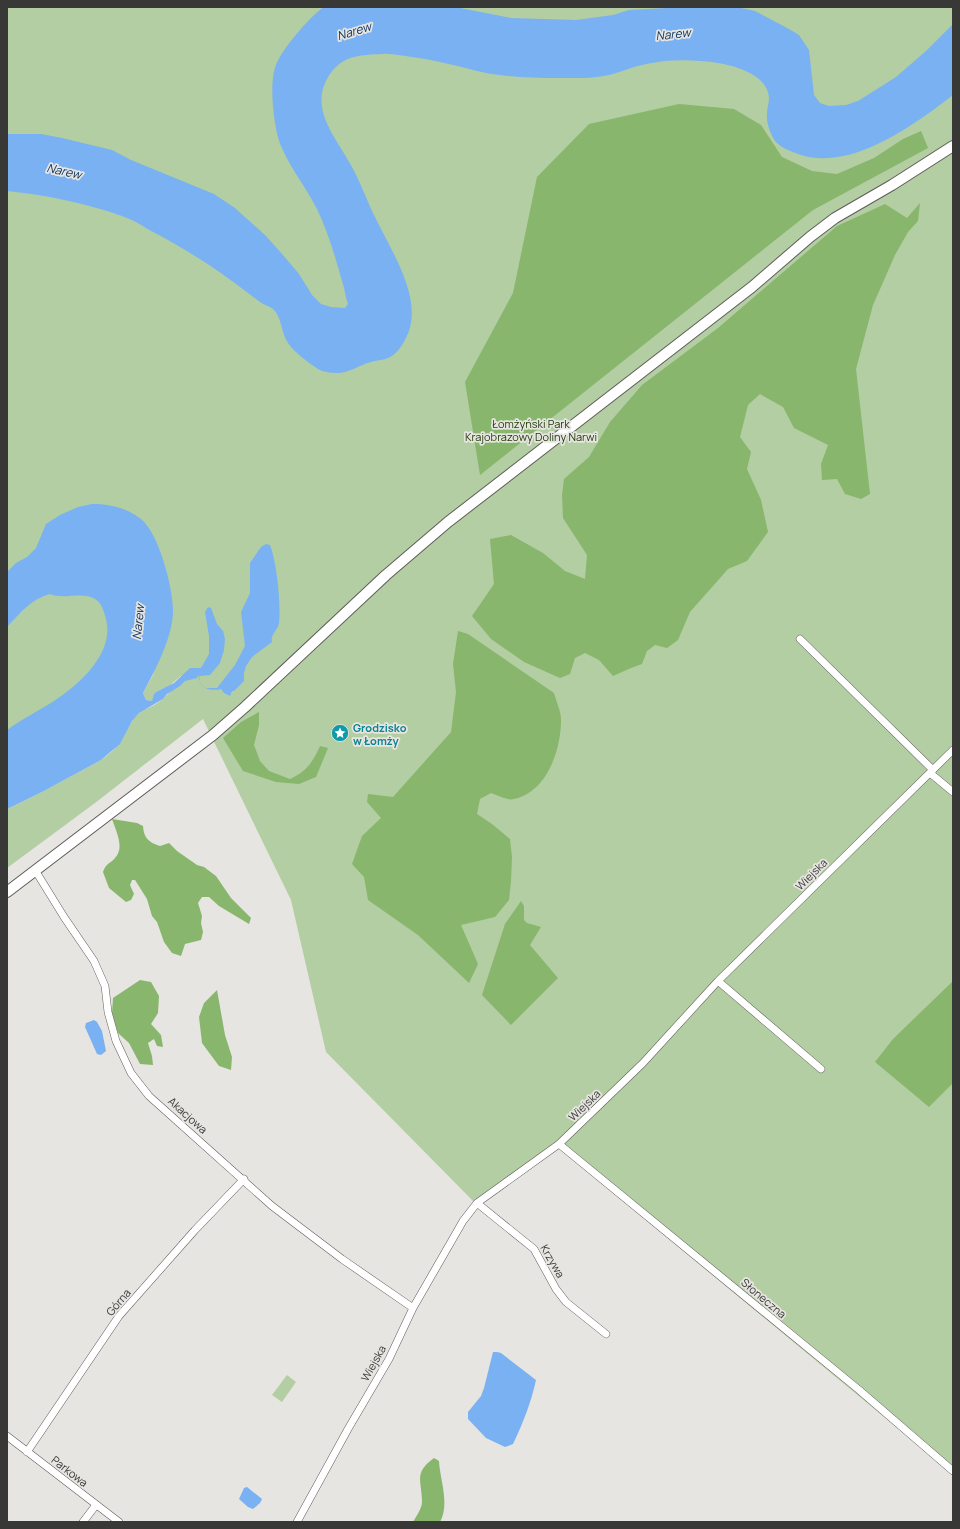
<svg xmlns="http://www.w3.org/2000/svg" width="960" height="1529" viewBox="0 0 960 1529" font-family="Manrope,sans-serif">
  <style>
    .green { fill: #b2cea2 }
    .forest { fill: #88b66d }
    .water { fill: #7ab1f2 }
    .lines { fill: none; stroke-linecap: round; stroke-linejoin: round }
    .street-casing { stroke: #5f5d5a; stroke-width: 8 }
    .secondary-casing { stroke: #5f5d5a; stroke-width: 12 }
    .street { stroke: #fff; stroke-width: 7 }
    .secondary { stroke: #fff; stroke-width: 10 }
    .labels { text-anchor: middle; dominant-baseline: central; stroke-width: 3.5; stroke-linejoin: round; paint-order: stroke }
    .park-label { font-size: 11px; fill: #1b3803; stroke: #e7e5e1 }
    .culture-label { font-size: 11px; font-weight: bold; fill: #0d838f; stroke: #e7e5e1; text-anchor: start }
    .street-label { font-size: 11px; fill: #383836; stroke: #e7e5e1 }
    .water-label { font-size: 12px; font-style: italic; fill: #123862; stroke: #e7e5e1 }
  </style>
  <rect width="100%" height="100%" fill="#e7e5e1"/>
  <!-- green -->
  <path class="green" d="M7,7H953V1474L554,1144L476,1204L326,1052L291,900L203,719L95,803L7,868V809L42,792L101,760C107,756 114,750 119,744C127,734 129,721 139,713C144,709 150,708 156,704C167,697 175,686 182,675L169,686L156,692L152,701L146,700L143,693L154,673L7,766Z
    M287,1375L296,1382L282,1402L272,1395Z"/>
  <!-- forest -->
  <path class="forest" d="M679,104L734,109L761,125L782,157L812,171L837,174L874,158L903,139L921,131L928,148L813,210L480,475L465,382L513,293L537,177L589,124Z
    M920,203L918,221L908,232L895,255L873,305L856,369L870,494L861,499L845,494L837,479L822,480L821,464L828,445L794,428L783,407L760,394L748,405L740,437L751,452L747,469L761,500L768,532L747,561L728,569L690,612L678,640L667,648L655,645L647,651L642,664L631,668L613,676L599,660L585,653L575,658L570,674L560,678L524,662L491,639L472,616L494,584L490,539L511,535L543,553L565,571L585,579L587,555L563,518L562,495L564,479L589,457L610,422L642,385L718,328L837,226L885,204L907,218Z
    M458,631L468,634L554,693C556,701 561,711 561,720C561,750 547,792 514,799C508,801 497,795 491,793L480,799L477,814L492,824L510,839L512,857L511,881L509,900L495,917L461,925L478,964L469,983L418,935L368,900L364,877L352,864L362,836L381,818L367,802L368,794L393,797L451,732L456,692L453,664Z
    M259,712V725L254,745L260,761L269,771L290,779C306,772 313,762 320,746L328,748L316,777L299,784L276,782L243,771L223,738L241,722Z
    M112,819L137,823L143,826C144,838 148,842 160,846L169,843L177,851L197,865L204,867L216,876L231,898L251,918L249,924L219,906L209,897H202L198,903L202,916L201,923L203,932L201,940L185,944L181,956L172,953L164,942L157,922L152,916L147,899L135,880H132L130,885L134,894L131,900L126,902L109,888L103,872C107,862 109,865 115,858C125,848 116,831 112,819Z
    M521,901L524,906V920L527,923L541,927L530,945L558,978L511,1025L482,995L505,924Z
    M140,980L151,982L159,996L158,1013L151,1024L161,1035L163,1047L157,1046L154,1039L148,1043L152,1056L153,1065L140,1064L129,1043L118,1033L112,1013L113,998Z
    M953,981V1083L929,1107L875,1062L893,1039Z
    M217,990L225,1035L232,1057L231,1070L219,1066L202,1043L199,1017L204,1003Z
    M434,1458L439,1461C440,1480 450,1504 440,1522H413C416,1517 422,1508 422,1502C422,1481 413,1473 434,1458Z"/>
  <!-- water -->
  <path class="water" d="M324,7H455L511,18L576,20L613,15L629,10L686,7L741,8L755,11L789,29L799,35L809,50L814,95L820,103L829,106L846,105L858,101L896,77L926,51L953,24V95C914,125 852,171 801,155C792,152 781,148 775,141C770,133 766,122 767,113C767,108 769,103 769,98C768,75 736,66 718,63C697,60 673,59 652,63C637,65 624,71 609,75C593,79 574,78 558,78C530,78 503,77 477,71C455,65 434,60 412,57C402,56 392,53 382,54C361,55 343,55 330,74C307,108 336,137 352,167C362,185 368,204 377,221C393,254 425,302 406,338C403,344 398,352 392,356C386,360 378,360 371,362C359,365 350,373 336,373C332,373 326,372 322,371C313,367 293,351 288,343C281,333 282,317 273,309C269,306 264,305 260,302C256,299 252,296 248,293C218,270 189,251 155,233C144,227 134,220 122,216C85,203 47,195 7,191V134H41L62,138L112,150L131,160L214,194L235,208L265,235L283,255L299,274L312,295L321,304L331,307L345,308L348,304C345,296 345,289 342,281C335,256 328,232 317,209C306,187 290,168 281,146C274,129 269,85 275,68C279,52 310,16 324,7Z
    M92,504C110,504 127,508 141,519C159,533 174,591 173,613C172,638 155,671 143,693L146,700L152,701L154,694L156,692L174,683L190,668H201L209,654V636L205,612L208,607L211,608L217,624L223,631L225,639L224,650L220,663L210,675L200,676L199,681L205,688H217L235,665L245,646L241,612L250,593V563L261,547L266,544L270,545C277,564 281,603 279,623C278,630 270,635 272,642L252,657L246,666L244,673V681L234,691H232L230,696L224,693L221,689C211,691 205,690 199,681C198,679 200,677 199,675L197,678L185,681L180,686L167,694L163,699L139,713L132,721L120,744L101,760L42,792L7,809V730C22,719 38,711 54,701C79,685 115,653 106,619C104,612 102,603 95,599C83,591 63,600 50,594C31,599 20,613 7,627V572L16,563L27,557L36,548L46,524L60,515L78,507Z
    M94,1020L97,1022L102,1031L106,1051L101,1055L97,1054L85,1027L86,1023Z
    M493,1352H497L501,1353L536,1380C531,1403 523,1423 513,1444L505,1447L486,1438L468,1419V1412L481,1396L484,1388Z
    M247,1487L262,1499L260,1503L253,1509L248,1507L239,1499L244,1488Z"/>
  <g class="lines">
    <defs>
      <path id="street" d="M800,639L933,770
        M930,773L953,792
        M35,870L64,917L94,961L105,986L108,1012L116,1041L131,1073L149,1096L272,1206L342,1259L413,1308
        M718,981L821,1069
        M559,1144L858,1389L953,1471
        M477,1203L534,1249L556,1289L566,1302L606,1334
        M7,1436L119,1522
        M27,1452L119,1316L195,1230L244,1179
        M83,1522L96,1505
        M297,1522L348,1429L389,1359L413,1308L463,1221L477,1203L559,1144L643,1063L718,981L953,750"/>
      <path id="secondary" d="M7,892L213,735L245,707L386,575L448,522L752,287L810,237L835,218L892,185L953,146"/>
    </defs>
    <!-- street casing -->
    <use href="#street" class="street-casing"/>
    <!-- secondary casing -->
    <use href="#secondary" class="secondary-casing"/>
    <!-- street -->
    <use href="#street" class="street"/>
    <!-- secondary -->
    <use href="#secondary" class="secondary"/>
  </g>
  <!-- icons -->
  <defs>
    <symbol id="sight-disc" viewBox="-11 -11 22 22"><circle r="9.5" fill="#0f9aa8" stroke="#e7e5e1"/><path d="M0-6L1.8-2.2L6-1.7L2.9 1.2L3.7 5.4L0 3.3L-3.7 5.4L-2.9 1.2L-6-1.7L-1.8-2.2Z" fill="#fff"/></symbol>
  </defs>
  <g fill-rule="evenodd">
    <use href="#sight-disc" x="330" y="723" width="20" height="20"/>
  </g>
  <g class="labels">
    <!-- park labels -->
    <g class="park-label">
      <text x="531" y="423">Łomżyński Park<tspan x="531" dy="13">Krajobrazowy Doliny Narwi</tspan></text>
    </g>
    <!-- culture labels -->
    <g class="culture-label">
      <text x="353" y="727">Grodzisko<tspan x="353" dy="13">w Łomży</tspan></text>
    </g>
    <!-- street labels -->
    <g class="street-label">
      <text transform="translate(811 874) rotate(-45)">Wiejska</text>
      <text transform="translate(584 1105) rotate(-44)">Wiejska</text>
      <text transform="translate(188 1115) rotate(42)">Akacjowa</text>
      <text transform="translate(553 1261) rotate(60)">Krzywa</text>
      <text transform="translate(764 1298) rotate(40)">Słoneczna</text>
      <text transform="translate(118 1302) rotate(-50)">Górna</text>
      <text transform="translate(373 1363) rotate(-61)">Wiejska</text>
      <text transform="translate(70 1471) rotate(38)">Parkowa</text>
    </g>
    <!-- water labels -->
    <g class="water-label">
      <text transform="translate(354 31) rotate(-17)">Narew</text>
      <text transform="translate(673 34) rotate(-6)">Narew</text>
      <text transform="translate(64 171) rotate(12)">Narew</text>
      <text transform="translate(138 622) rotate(-84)">Narew</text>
    </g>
  </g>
  <!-- border -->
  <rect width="960" height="1529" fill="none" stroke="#383836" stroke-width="16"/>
</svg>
